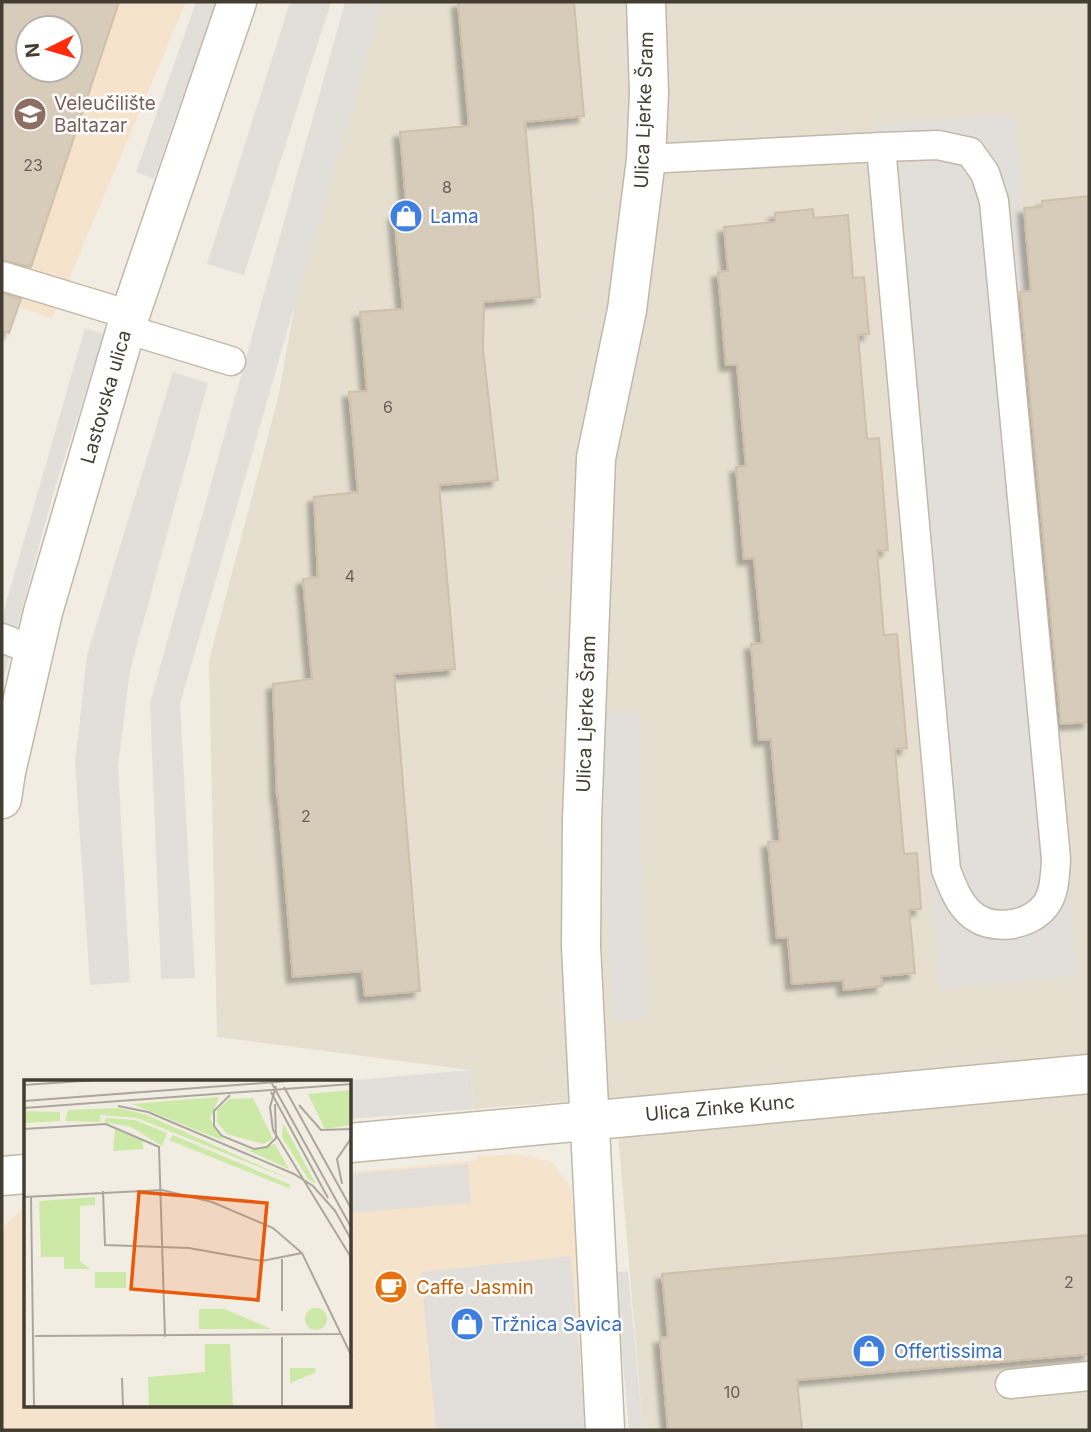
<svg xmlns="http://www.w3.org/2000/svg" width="1091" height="1432" viewBox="0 0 1091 1432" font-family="Inter,sans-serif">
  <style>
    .residential { fill: #e6dfd0 }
    .commercial { fill: #f6e3cb; fill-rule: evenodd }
    .parking { fill: #e2dfdb }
    .building { fill: #d7cbba; stroke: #cfc0aa; stroke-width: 2; fill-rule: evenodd; filter: url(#shadow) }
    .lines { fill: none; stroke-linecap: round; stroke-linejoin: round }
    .service-casing { stroke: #c1b8a7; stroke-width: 31 }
    .minor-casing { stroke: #c1b8a7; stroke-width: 41 }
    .tertiary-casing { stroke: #c1b8a7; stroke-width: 41 }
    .service { stroke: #fff; stroke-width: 28 }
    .minor { stroke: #fff; stroke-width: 38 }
    .tertiary { stroke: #fff; stroke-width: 38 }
    .labels { text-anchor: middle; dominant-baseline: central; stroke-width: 5; stroke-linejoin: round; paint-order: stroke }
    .number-label { font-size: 16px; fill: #696054 }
    .education-label { font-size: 19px; fill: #785e54; stroke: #fff; text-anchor: start }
    .street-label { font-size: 19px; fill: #443d32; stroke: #fff }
    .shop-label { font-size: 19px; fill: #366cbe; stroke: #fff; text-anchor: start }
    .food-label { font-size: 19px; fill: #c56008; stroke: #fff; text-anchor: start }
    .inset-road { fill: none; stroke: #aca79c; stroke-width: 2 }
    .view { fill: #e8590c; fill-opacity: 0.15; stroke: #e8590c; stroke-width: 3.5 }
    .inset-edge { fill: none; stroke: #443d32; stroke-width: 3.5 }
  </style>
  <defs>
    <filter id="shadow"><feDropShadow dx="-6" dy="6" stdDeviation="2" flood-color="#0004"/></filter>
  </defs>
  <rect width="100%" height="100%" fill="#f2ede2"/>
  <!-- residential -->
  <path class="residential" d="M349,2H1089V1430H643L615,1098L474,1109L470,1070L217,1037L209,660L278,398Z"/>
  <!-- commercial -->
  <path class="commercial" d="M2,2H186L52,319L2,300ZM28,28H70V70H28Z
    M519,1154L552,1162L571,1188L595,1430H2V1233L5,1225L26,1206V1406H350V1172L473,1161L478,1156Z"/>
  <!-- parking -->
  <path class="parking" d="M196,2H216L154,179L136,172Z
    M290,2H331L244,275L207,264Z
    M345,2H382L180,704L195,978L161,979L150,703Z
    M1015,114L1077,976L940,989L874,124Z
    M85,328L104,334L53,494L2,684V617Z
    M173,372L208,383L130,671L118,765L130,982L90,985L75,764L87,655Z
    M639,711L640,838L647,1020L612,1022L603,845L606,714Z
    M470,1070L474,1109L350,1119V1082H332Z
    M468,1164L471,1203L350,1213V1174Z
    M571,1256L586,1430H436L421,1272Z
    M628,1271L643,1430H629L615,1272Z"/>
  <!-- building -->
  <path class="building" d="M2,2H119L31,267L2,260ZM28,28H70V70H28Z
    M458,2H574L584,116L525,122L540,297L484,302L483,350L498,480L439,485L455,669L394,674L420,991L365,996L362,971L293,977L278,795L277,796L273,684L312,679L303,579L318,577L314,497L358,492L349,392L367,391L360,312L403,309L394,214L407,213L400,132L469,126Z
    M1089,196V722L1061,724L1020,292L1031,291L1024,208L1042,207V201Z
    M813,209L814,218L848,215L853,278L864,277L869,334L858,335L867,439L879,438L888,550L877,551L884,635L897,634L907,748L895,749L904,854L917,853L921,909L909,910L915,973L881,976L882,986L844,990L843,980L792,984L788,937L777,938L768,842L780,841L771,739L759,740L751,644L762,643L754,558L744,559L736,467L746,466L737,364L726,365L718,272L728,271L724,227L775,222V213Z
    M2,293L21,299L9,333L2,332Z
    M1089,1235V1354L797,1380L802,1430H668L660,1338L668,1337L662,1274Z"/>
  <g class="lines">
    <defs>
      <path id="service" d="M646,159L881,147L946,870C952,885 958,902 970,913C990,932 1028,927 1045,906C1055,894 1055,874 1056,859L994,201L985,173L970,152L938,145L881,147
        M2,276L130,315
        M126,329L231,361
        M2,638L34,651
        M1010,1384L1089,1376"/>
      <path id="minor" d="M350,1143L1089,1074
        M2,1176L26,1174
        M605,1430L581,946L582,819L596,458L627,310L646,159L649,93L646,2"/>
      <path id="tertiary" d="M2,799L6,772L43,612L130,315L237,2"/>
    </defs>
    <!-- service casing -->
    <use href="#service" class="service-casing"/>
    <!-- minor casing -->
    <use href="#minor" class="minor-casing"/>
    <!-- tertiary casing -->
    <use href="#tertiary" class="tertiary-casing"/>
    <!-- service -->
    <use href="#service" class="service"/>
    <!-- minor -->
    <use href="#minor" class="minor"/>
    <!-- tertiary -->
    <use href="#tertiary" class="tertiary"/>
  </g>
  <!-- icons -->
  <defs>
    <symbol id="university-disc" viewBox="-11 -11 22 22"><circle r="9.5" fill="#8d6e63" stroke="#fff"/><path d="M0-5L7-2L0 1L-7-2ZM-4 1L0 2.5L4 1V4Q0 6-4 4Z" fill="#fff"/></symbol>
    <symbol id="shop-disc" viewBox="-11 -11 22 22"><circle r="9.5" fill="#3f7fe0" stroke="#fff"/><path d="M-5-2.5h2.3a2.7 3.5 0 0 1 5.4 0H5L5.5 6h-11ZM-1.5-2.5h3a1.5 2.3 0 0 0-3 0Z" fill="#fff"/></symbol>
    <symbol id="cafe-disc" viewBox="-11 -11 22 22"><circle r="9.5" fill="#e8710a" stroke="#fff"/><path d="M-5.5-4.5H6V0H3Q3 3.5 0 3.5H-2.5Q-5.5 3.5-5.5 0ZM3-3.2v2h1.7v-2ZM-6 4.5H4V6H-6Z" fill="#fff"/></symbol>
  </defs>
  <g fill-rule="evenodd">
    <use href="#university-disc" x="11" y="95" width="38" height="38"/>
    <use href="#shop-disc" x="387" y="197" width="38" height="38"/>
    <use href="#cafe-disc" x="372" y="1268" width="38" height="38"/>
    <use href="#shop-disc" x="448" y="1305" width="38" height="38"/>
    <use href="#shop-disc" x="850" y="1332" width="38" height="38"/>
  </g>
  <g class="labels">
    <!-- number labels -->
    <g class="number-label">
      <text x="33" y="165">23</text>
      <text x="447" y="187">8</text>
      <text x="388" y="407">6</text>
      <text x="350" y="576">4</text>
      <text x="306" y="816">2</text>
      <text x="1069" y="1282">2</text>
      <text x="732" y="1392">10</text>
    </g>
    <!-- education labels -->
    <g class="education-label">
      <text x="54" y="103">Veleučilište<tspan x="54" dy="22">Baltazar</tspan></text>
    </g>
    <!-- street labels -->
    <g class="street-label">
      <text transform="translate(644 110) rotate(-88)">Ulica Ljerke Šram</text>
      <text transform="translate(106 397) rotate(-74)">Lastovska ulica</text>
      <text transform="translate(586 714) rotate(-88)">Ulica Ljerke Šram</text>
      <text transform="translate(720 1108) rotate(-5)">Ulica Zinke Kunc</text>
    </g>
    <!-- shop labels -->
    <g class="shop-label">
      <text x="430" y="216">Lama</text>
      <text x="491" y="1324">Tržnica Savica</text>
      <text x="894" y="1351">Offertissima</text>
    </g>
    <!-- food labels -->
    <g class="food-label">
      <text x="416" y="1287">Caffe Jasmin</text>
    </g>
  </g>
  <!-- overview -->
  <g transform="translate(24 1080)">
    <rect width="327" height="327" fill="#f2ede2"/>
    <path d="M327,10V45L301,49L284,14ZM195,17L186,39L200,61L108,24ZM229,18L249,59L239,64L203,54L193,42V30L206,19ZM95,28L123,35L270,101L113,38L76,35L77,42L41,41L44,30ZM0,31L36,32V41L0,43ZM82,38L111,40L143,53L138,66L107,47L80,42ZM259,43L292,104L284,99L258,57ZM91,49L118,61L120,69L89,71ZM149,55L265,104L267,109L145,60ZM206,62L226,70L251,64L265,89ZM71,117V125L56,126V181L66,189H40V177H17L15,121ZM71,192H102V208H71ZM281 239a11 11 0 1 1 22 0a11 11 0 1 1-22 0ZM175,229H201L247,249H175ZM181,264H206L209,327H125L124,297L181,292ZM266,288H292L291,293L266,303Z" fill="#cde9a8"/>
    <path class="inset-road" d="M246,0L328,149M0,5L73,0M252,6L246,27L249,50L328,179M260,7L328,130M247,12L304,118M206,15L190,31V46L198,56L230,69L243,67L252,58L251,24M0,21L279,0M275,25L297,50L328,49M94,26L124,32L270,94L289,106L312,132M0,28L328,4M0,49L82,44L135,67L141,257M318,104L313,79L328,57M79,111L81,165L165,168L238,181L278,173M0,117L138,110L188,122L249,148L278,173L328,277M7,117L10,327M310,129L328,161M258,179V231M11,256L316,254M98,298L99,327M258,327V257"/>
    <path class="view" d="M115,112L243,123L234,220L107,209Z"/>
    <rect width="327" height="327" class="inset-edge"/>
  </g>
  <!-- border -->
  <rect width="1091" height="1432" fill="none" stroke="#443d32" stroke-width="7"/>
  <!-- north arrow -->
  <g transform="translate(49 49) rotate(265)"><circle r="33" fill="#ffffff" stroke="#b4b1ad" stroke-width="2"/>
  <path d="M0-5L12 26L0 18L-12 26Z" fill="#ff2d0c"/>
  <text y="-10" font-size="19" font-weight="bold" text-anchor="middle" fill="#443d32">N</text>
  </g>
</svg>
